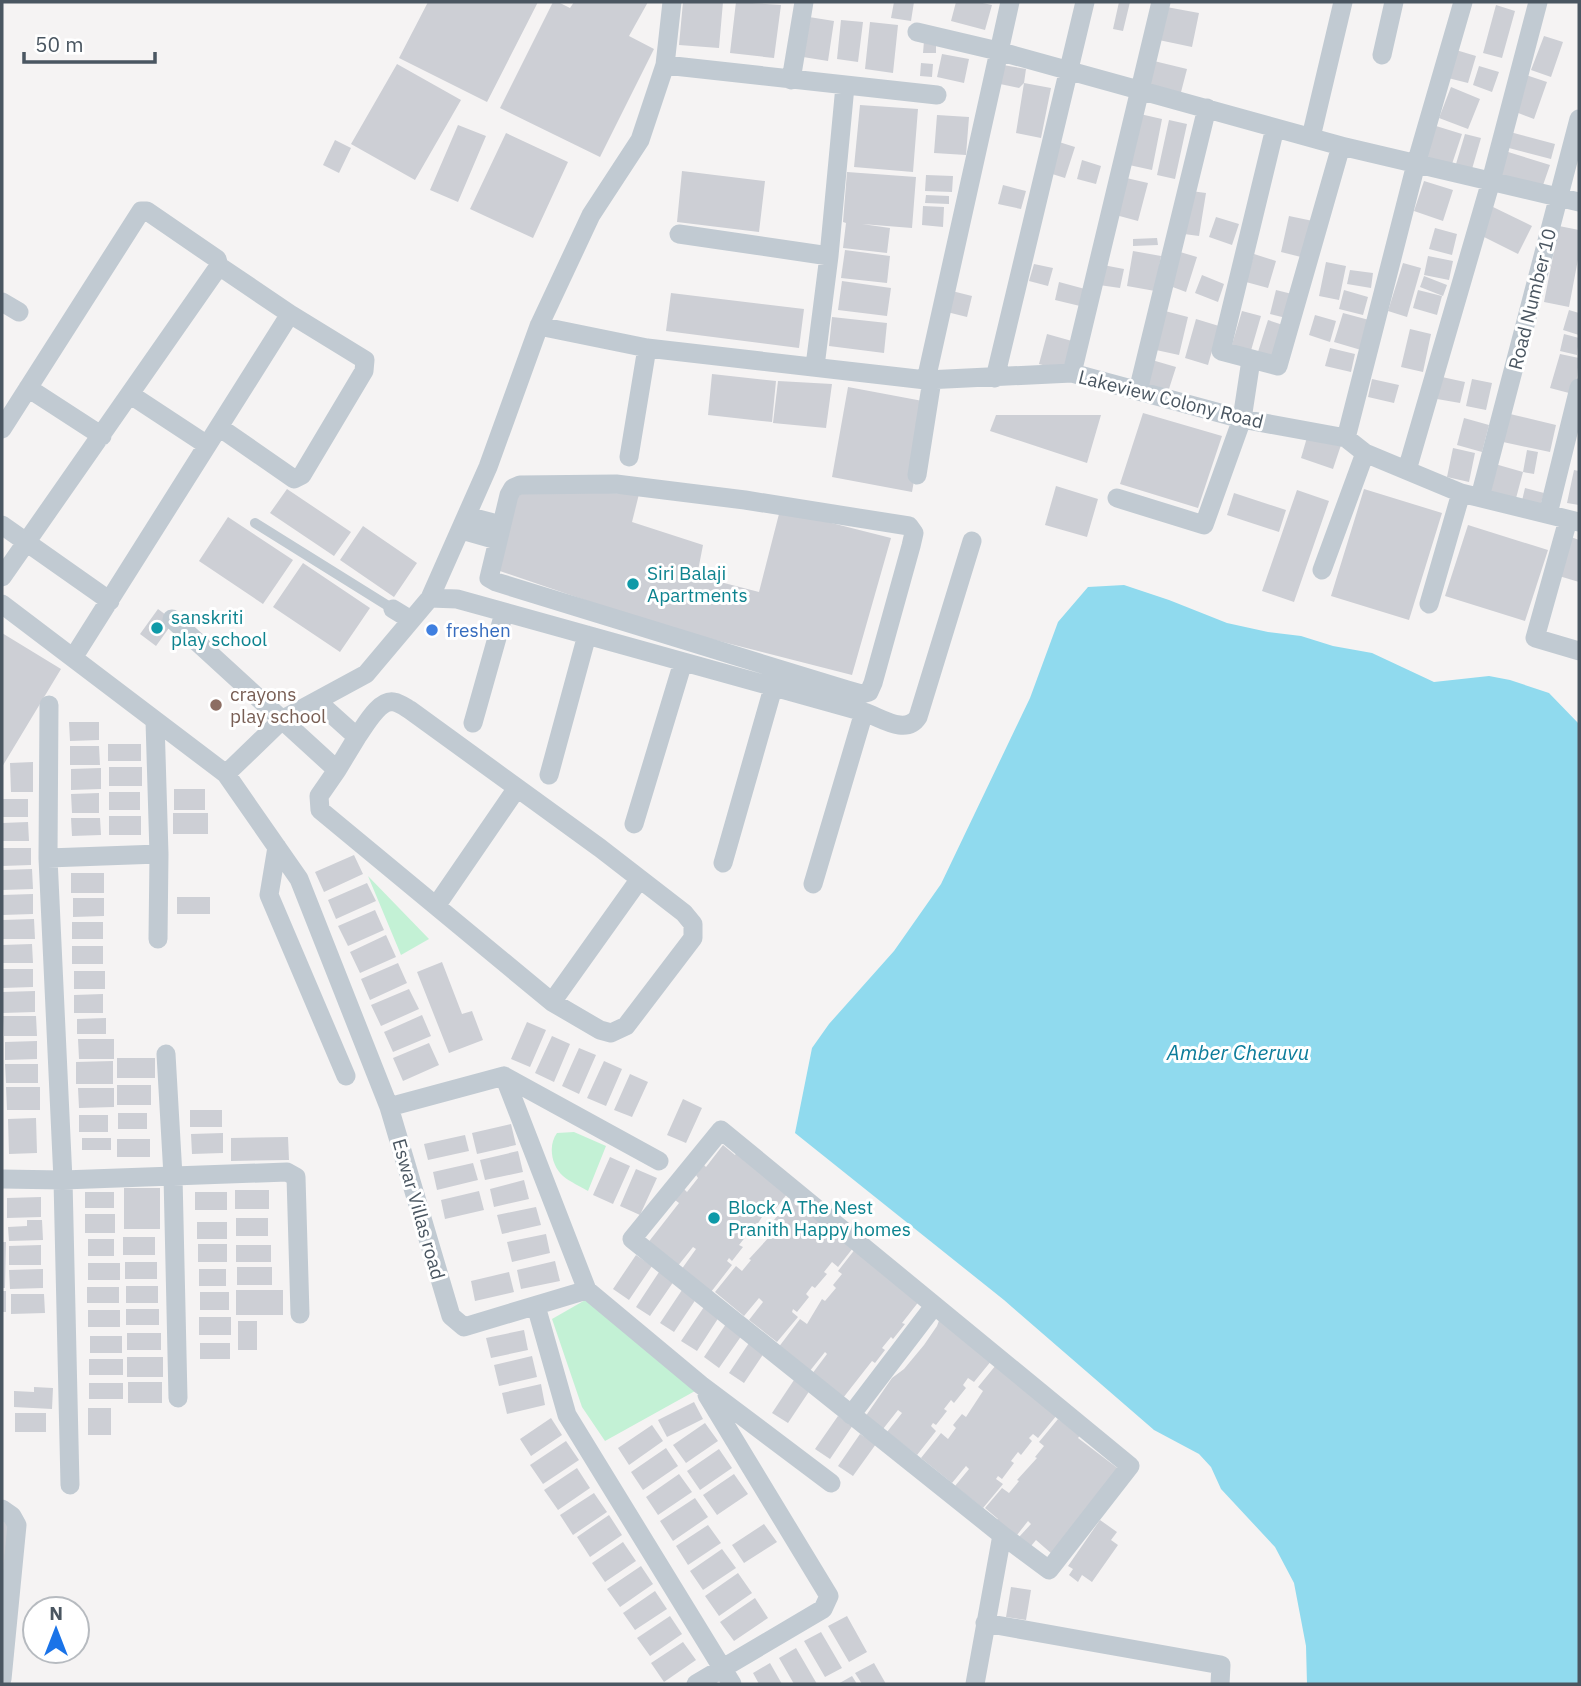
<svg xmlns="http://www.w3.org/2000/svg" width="1581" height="1686" viewBox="0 0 1581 1686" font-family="'IBM Plex Sans',sans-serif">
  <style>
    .green { fill: #c3f1d5 }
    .water { fill: #90daee }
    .building { fill: #cdcfd5 }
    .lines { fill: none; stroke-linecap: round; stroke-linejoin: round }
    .service { stroke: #c1cad2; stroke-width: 10 }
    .minor { stroke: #c1cad2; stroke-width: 19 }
    .culture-dot { fill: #0f9aa8; stroke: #fff; stroke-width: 2.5 }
    .shop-dot { fill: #3f7fe0; stroke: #fff; stroke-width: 2.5 }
    .education-dot { fill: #8d6e63; stroke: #fff; stroke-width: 2.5 }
    .labels { text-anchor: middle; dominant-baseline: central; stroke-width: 6; stroke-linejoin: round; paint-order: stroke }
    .street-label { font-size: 19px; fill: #4a5661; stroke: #fff }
    .culture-label { font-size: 19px; fill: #0d838f; stroke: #fff; text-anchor: start }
    .shop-label { font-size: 19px; fill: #366cbe; stroke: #fff; text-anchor: start }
    .education-label { font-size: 19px; fill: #785e54; stroke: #fff; text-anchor: start }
    .water-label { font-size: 21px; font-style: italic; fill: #0c7c9b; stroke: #fff }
  </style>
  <rect width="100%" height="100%" fill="#f5f3f3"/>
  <!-- green -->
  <path class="green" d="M368,876L429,939L401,955Z
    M574,1132L606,1146L588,1191C580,1186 570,1182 563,1176C551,1165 548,1145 557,1133Z
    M587,1299L695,1391L605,1441L582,1407L552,1319Z"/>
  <!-- water -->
  <path class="water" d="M1124,585L1169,600L1227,623L1268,632L1301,636L1333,646L1372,653L1434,682L1489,676L1510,680L1549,693L1579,724V1684H1307L1306,1646L1294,1583L1275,1547L1221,1489L1211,1467L1199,1454L1154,1430L1004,1300L795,1133L812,1048L829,1024L894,951L941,884L1030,698L1058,622L1088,587Z"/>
  <!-- building -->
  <path class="building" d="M428,2H538L487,102L399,58Z
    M553,2H558L570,8L574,2H648L629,36L654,49L600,157L500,108Z
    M683,2H723L719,48L679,45Z
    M736,2L781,5L774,58L730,53Z
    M894,2H914L911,21L891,18Z
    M956,2H978L992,5L985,30L951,21Z
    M1119,2H1130L1123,31L1113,29Z
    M1496,5L1515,11L1502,58L1483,53Z
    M1161,6L1199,13L1192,47L1154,39Z
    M809,17L834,21L828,61L803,57Z
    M841,20L863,22L858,62L837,59Z
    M870,22L898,25L893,73L865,69Z
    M1544,36L1563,42L1551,77L1531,70Z
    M924,41L936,42V53H923Z
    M1456,50L1476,56L1468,83L1448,78Z
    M942,54L969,59L964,83L937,77Z
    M1154,61L1187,69L1180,96L1147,87Z
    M921,63L933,64L932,77L920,76Z
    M397,64L461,100L415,180L351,144Z
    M1003,65L1026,69L1024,83L1051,88L1041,138L1016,133L1024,83L1019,88L1000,84Z
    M1479,66L1499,72L1492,92L1473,85Z
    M1526,75L1547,82L1534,119L1513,111Z
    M1451,87L1480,99L1468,129L1439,118Z
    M860,105L918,109L913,172L854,167Z
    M1140,114L1162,119L1152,170L1129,165Z
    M937,115L969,117L966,155L934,153Z
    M1169,120L1187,124L1175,179L1157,175Z
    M458,125L486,136L458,202L430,190Z
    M1436,126L1462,134L1450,170L1424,162Z
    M1510,132L1555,144L1551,159L1505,147Z
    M506,133L568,162L533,238L470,209Z
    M1465,134L1481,138L1472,169L1456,164Z
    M335,140L351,148L339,173L323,165Z
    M1059,142L1075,147L1065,178L1049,173Z
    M1505,151L1550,165L1542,188L1498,174Z
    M1082,160L1101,166L1096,184L1077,179Z
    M682,171L765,181L759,232L677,222Z
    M847,172L916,177L912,228L862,224L890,228L887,253L843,248L846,223L843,222Z
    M926,175L953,176L952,192L925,191Z
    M1122,177L1148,183L1138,221L1112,214Z
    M1424,181L1453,190L1443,221L1414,211Z
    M1003,185L1026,191L1021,209L998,204Z
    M1191,191L1206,193L1199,236L1184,234Z
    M926,195L949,196V204L925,203Z
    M923,206L944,207L943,227L922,225Z
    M1493,207L1532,226L1518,254L1480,235Z
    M1289,216L1313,221L1305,258L1281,252Z
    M1216,217L1239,224L1232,245L1209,237Z
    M1559,226L1579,230V254L1569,307L1544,302Z
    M1435,228L1457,234L1452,255L1429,249Z
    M1157,238L1158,245L1133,246V239Z
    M845,250L890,256L887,283L841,278Z
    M1133,251L1161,256L1155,291L1127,286Z
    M1180,252L1197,257L1186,292L1170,286Z
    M1254,254L1276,261L1268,288L1246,282Z
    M1428,256L1453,261L1449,280L1424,275Z
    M1326,262L1346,266L1339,300L1319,296Z
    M1403,263L1421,268L1407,317L1388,311Z
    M1034,264L1053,268L1048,286L1029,281Z
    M1103,265L1124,269L1120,288L1099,285Z
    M1350,270L1373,273L1371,288L1347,284Z
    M1202,275L1224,284L1218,302L1195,293Z
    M1424,276L1447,285L1443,296L1420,287Z
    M842,281L891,288L887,316L838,310Z
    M1059,282L1085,289L1080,306L1055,300Z
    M1276,290L1292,294L1286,318L1270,314Z
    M1344,290L1368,297L1363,315L1339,309Z
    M1418,290L1442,296L1437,315L1413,308Z
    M952,291L972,296L967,317L947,312Z
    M671,293L804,309L799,348L666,331Z
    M1569,310L1579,313V335L1563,330Z
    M1165,311L1188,317L1179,355L1156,350Z
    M1242,311L1261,316L1250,354L1231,348Z
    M1343,313L1369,320L1361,350L1334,342Z
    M1315,315L1336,321L1330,342L1309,335Z
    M832,317L887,323L884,353L829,346Z
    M1196,319L1219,326L1208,365L1185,358Z
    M1268,320L1286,326L1275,361L1257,355Z
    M1410,329L1431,334L1423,372L1401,367Z
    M1047,334L1072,341L1064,371L1039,364Z
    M1564,334L1579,338L1577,355L1560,351Z
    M1330,348L1355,354L1351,372L1325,366Z
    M1560,354L1579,358L1576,386L1569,393L1550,388Z
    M1152,360L1176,367L1168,392L1144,384Z
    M712,374L776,381L772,422L708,415Z
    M1442,377L1465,382L1460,403L1437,399Z
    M1372,379L1399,385L1394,403L1368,397Z
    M1472,379L1492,383L1486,410L1466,406Z
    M778,381L832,384L826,428L773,423Z
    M848,387L928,402L912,492L832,477Z
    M1143,413L1222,436L1198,508L1120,484Z
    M1510,414L1556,425L1550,452L1503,442Z
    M996,415H1101L1087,463L990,431Z
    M1464,418L1489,425L1482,452L1457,445Z
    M1308,434L1341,445L1333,469L1301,458Z
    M1453,448L1475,453L1469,482L1447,477Z
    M1527,450L1538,452L1534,474L1523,472L1515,502L1487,495L1495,464L1523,472Z
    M1574,470L1579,471V505L1567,503Z
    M1056,486L1098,499L1087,537L1045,525Z
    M1525,488L1544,493L1539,510L1521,505Z
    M287,489L351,532L334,556L270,513Z
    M1364,489L1442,513L1409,620L1331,596Z
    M516,490L639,494L632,522L703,545L697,576L759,592L780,510L891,538L852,675L664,627L494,569Z
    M1297,490L1329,501L1294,602L1262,591Z
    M1234,493L1286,510L1279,532L1227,515Z
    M228,517L293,560L263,604L199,561Z
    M1468,525L1548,550L1525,621L1445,596Z
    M363,526L417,563L394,597L340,560Z
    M1571,537L1579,540V582L1559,576Z
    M303,563L370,608L340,652L273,607Z
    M158,609L174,621L156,646L140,634Z
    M2,633L61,669L2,767Z
    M69,722H99V740L70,741Z
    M108,744H141V761H108Z
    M70,746H99L100,765H70Z
    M33,762V792H11L10,763Z
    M109,767H142V786H109Z
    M101,768V789L71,790V769Z
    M174,789H205V810H174Z
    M109,792H140V810H109Z
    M99,793V813H72L71,794Z
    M2,799H28V817H2Z
    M173,813H208V834H173Z
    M109,816H141V835H109Z
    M71,818H100L101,835L72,836Z
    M28,822L29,841H2V823Z
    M2,848H31V865L2,866Z
    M354,855L363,874L324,892L315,872Z
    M32,869L33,889L2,890V870Z
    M71,873H104V893H71Z
    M367,883L376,901L336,919L328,900Z
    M33,894V914L2,915V895Z
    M177,897H210V914H177Z
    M73,898H104V916L73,917Z
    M375,910L384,930L348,946L338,926Z
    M34,919L35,939H2V920Z
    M72,922H103V939H72Z
    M386,935L396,957L360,973L350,952Z
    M32,944L33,963H2V945Z
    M72,946H103V964H72Z
    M442,962L462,1014L472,1011L483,1040L449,1053L417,972Z
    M398,963L407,983L370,1000L361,979Z
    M2,969H33V987L2,988Z
    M74,971H105V989H74Z
    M409,989L419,1009L381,1026L371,1005Z
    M35,991V1012L2,1013V992Z
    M103,994V1013H74V995Z
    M422,1015L431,1036L393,1052L384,1032Z
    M3,1016H36L37,1036H4Z
    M106,1018V1034H77V1019Z
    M527,1022L546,1030L530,1067L511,1059Z
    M552,1036L570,1044L554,1082L535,1073Z
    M78,1039H114V1059H79Z
    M37,1041V1059L5,1060V1042Z
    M429,1043L439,1065L403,1081L393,1058Z
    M579,1048L596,1055L579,1094L562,1086Z
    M117,1058H155V1078H117Z
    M113,1061V1084H76V1062Z
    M604,1061L622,1069L606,1106L587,1098Z
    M5,1064H38V1083H6Z
    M630,1074L648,1082L632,1117L614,1110Z
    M117,1085H151V1105H117Z
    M6,1087H40V1110H7Z
    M78,1088H114V1107L79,1108Z
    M683,1099L702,1108L686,1143L667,1135Z
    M190,1110H222V1127H190Z
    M118,1113H147V1129H118Z
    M79,1115H108V1132H79Z
    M36,1118L37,1153L9,1154L8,1119Z
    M511,1124L516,1145L477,1154L472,1133Z
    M223,1133V1153L192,1154L191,1134Z
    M465,1135L469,1151L428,1160L424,1144Z
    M288,1137L289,1160L231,1161V1138Z
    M82,1138H111V1150H82Z
    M117,1139H150V1157H117Z
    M723,1145L735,1155L738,1151L787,1194L771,1215L766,1211L749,1237L747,1235L739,1245L743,1247L732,1261L729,1258L727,1261L732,1265L711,1292L681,1270L696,1249L693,1247L677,1267L647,1244L679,1203L675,1200L684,1189L687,1192L698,1178L696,1175L704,1165L706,1167Z
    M518,1151L523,1172L485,1180L480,1160Z
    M610,1157L630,1166L613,1204L593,1195Z
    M473,1163L478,1180L437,1190L433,1172Z
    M636,1169L657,1178L640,1215L620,1206Z
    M524,1180L529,1199L494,1207L490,1189Z
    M124,1188H160V1229H124Z
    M235,1190H269V1209H235Z
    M479,1191L484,1210L445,1219L441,1200Z
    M85,1192H114V1208H85Z
    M195,1192H227V1210H195Z
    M41,1197V1217L7,1218V1198Z
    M791,1198L853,1248L838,1267L832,1262L824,1272L827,1274L815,1288L812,1286L806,1294L809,1297L797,1312L793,1309L792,1312L798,1317L777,1342L749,1320L763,1302L759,1298L744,1316L715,1292L736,1266L742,1271L751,1260L749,1259L771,1235L769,1234L778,1222L774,1220Z
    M536,1207L541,1225L502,1234L497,1215Z
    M85,1214H115V1233H85Z
    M236,1218H268V1236H236Z
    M27,1220H42L43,1240L9,1241L8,1227L27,1226Z
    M197,1222H227V1239H197Z
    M546,1234L550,1253L512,1262L507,1242Z
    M123,1237H155V1255H123Z
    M88,1239H114V1256H88Z
    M2,1242H6L5,1288H2Z
    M198,1244H227V1262H198Z
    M41,1245V1265H9V1246Z
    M236,1245H271V1262H236Z
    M856,1248L920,1300L902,1323L905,1324L893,1339L891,1337L882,1348L885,1350L875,1363L872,1361L843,1398L812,1374L827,1354L825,1352L809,1372L778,1348L800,1319L807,1324L822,1299L825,1301L836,1288L833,1285L842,1274L838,1271Z
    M636,1255L652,1266L629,1300L613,1289Z
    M555,1261L560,1281L521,1289L517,1270Z
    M125,1262H157V1279H125Z
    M88,1263H120V1280H88Z
    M237,1267H272V1285H237Z
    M43,1269V1288L10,1289L9,1270Z
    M199,1269H226V1286H199Z
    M509,1272L514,1292L475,1301L471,1281Z
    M659,1272L674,1281L650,1316L636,1307Z
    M126,1286H158V1303H126Z
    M87,1287H119V1303H87Z
    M236,1290H283V1315H236Z
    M682,1290L696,1299L674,1332L660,1323Z
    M2,1291H6V1312H2Z
    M200,1292H229V1310H200Z
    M11,1294H44L45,1313L11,1314Z
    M704,1307L719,1317L697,1351L681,1341Z
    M126,1309H159V1325H126Z
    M88,1310H120V1327H88Z
    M199,1317H231V1335H199Z
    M940,1318L992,1360L974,1382L968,1378L963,1385L966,1388L954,1403L951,1400L944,1409L947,1411L936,1425L933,1423L931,1426L936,1431L917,1455L887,1432L902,1413L898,1410L883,1429L865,1417L892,1378L904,1369L924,1345L937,1326Z
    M238,1321H257V1350H238Z
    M726,1324L742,1335L719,1368L704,1357Z
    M524,1330L528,1350L491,1358L486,1338Z
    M127,1333H161V1350H127Z
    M90,1336H122V1353H90Z
    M200,1343H230V1359H200Z
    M749,1343L764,1353L744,1383L729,1373Z
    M532,1356L537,1377L499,1386L494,1365Z
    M127,1357H163V1377H127Z
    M89,1359H123V1375H89Z
    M996,1365L1057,1415L1038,1438L1033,1434L1029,1438L1032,1441L1021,1455L1018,1452L1011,1461L1014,1463L1002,1479L998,1476L996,1479L1003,1484L983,1508L955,1486L969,1469L966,1466L952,1483L921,1458L941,1433L948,1439L956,1428L953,1425L962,1414L966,1417L983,1391L978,1387Z
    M794,1380L810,1390L788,1423L772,1413Z
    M128,1382H162V1403H128Z
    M89,1383H123V1399H89Z
    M541,1384L545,1405L507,1414L502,1393Z
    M34,1387L53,1388L52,1409L14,1407V1391L34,1392Z
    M694,1402L703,1419L667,1437L658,1420Z
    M88,1408H111V1435H88Z
    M15,1413H46V1432H15Z
    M838,1416L853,1425L830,1459L815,1449Z
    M551,1418L562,1435L531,1456L520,1439Z
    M1058,1419L1081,1434L1078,1438L1120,1470L1052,1554L1036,1540L1031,1546L1019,1537L1031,1524L1028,1521L1017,1535L996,1521L998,1519L985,1508L1002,1488L1009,1493L1019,1481L1017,1480L1037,1458L1035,1457L1044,1446L1039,1442Z
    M705,1423L718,1441L686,1463L673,1445Z
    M652,1425L663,1441L629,1465L618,1448Z
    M860,1434L876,1444L853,1476L838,1466Z
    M566,1441L579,1460L543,1484L530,1465Z
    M666,1448L678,1466L643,1490L631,1472Z
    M719,1449L732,1468L700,1490L687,1471Z
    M577,1468L590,1488L558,1510L544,1490Z
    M679,1474L692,1492L658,1515L646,1497Z
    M734,1474L748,1494L717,1515L703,1495Z
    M594,1493L607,1512L573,1535L560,1515Z
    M695,1498L708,1517L673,1541L660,1521Z
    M609,1515L622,1535L590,1557L577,1537Z
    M2,1519H9L2,1585Z
    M1100,1520L1117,1532L1111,1540L1118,1545L1092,1582L1082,1575L1078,1582L1069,1575L1073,1569L1068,1566Z
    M764,1524L777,1542L744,1563L732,1545Z
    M708,1525L721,1543L688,1565L676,1546Z
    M623,1542L636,1561L605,1582L592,1563Z
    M722,1549L736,1568L703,1590L690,1571Z
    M641,1566L653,1584L620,1607L607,1589Z
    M738,1573L752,1593L719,1616L705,1596Z
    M1011,1587L1031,1590L1026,1620L1006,1617Z
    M655,1591L667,1609L635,1630L623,1613Z
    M755,1598L768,1618L734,1641L720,1622Z
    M670,1616L682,1634L650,1656L637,1638Z
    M847,1616L867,1652L849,1662L828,1626Z
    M821,1632L842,1668L825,1677L804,1641Z
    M683,1642L696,1660L664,1682L651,1663Z
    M796,1648L817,1684H794L779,1658Z
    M770,1663L782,1684H759L753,1673Z
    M874,1663L886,1684H862L855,1673Z
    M852,1676L857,1684H838Z"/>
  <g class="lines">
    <!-- service -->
    <path class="service" d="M255,523L393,609"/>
    <!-- minor -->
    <path class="minor" d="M917,32L998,51L1341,146L1579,202
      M1382,55L1394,2
      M665,65L937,95
      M791,80L804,2
      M1275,128L1221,351L1278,366L1341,146
      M1311,137L1343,2
      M679,234L829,256
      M2,302L19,312
      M539,326L647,348L926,380L1072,373L1242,419L1346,438L1365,453L1461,493L1579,522
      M815,366L829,256L845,86
      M1072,373L1161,2
      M995,378L1085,2
      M926,380L1010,2
      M28,388L102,436
      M1138,391L1207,108
      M131,395L207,445
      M219,427L294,479L302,475L364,371L365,360L290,314
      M2,429L141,211H147L217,259L219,266L290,314L73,658
      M1346,438L1416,164L1463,2
      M629,457L647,348
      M1407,470L1491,181L1538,2
      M917,475L932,380
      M616,484L745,500L909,526L914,533L911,546L873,683L869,692L861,694L847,690L496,582L489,578L509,495L513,488L520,485Z
      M1480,497L1579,119
      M1117,498L1204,525L1242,419L1251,360
      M1548,514L1579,388
      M467,516L501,525
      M1568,520L1535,638L1579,651
      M2,525L110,601
      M462,530L497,540
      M1322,570L1365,453
      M2,577L219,266
      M430,598L457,599L864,712C880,717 906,736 918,717L972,541
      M2,604L226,774L299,879L389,1107L451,1316L464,1327L587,1290L701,1385L831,1483
      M1429,604L1461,493
      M393,609L411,620
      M172,619L337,770L319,796L320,810L552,1002L600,1030L611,1033L626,1026L693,938V924L684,913L600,848L410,710C405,707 400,703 394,702C379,699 365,726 357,737L317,701
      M49,705L48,858L63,1180L70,1485
      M155,721L159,854L158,939
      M473,723L504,613
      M337,770L357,737
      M226,774L283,719L366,674L430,598L488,467L539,326L591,215L640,140L665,65L672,2
      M549,775L587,635
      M634,824L683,662
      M277,847L269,895L346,1076
      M48,858L159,854
      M723,863L773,688
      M813,884L864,712
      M436,906L517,788
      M552,1002L639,880
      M166,1054L173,1176L178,1398
      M504,1076L587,1290
      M389,1107L504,1076L659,1161
      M721,1130L1130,1466L1049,1570L1002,1535L632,1239Z
      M2,1179L63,1180L287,1172L296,1177L300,1314
      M536,1306L567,1415L732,1684
      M851,1415L934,1306
      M2,1509L12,1516L17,1525L2,1679
      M985,1623L1221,1665L1220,1684
      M696,1684L823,1609L829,1596L707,1395
      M975,1684L1002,1535"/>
  </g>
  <!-- markers -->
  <g class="culture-dot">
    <circle cx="633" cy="584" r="7"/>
    <circle cx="157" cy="628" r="7"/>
    <circle cx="714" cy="1218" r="7"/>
  </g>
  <circle class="shop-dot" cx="432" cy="630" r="7"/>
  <circle class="education-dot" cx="216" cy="705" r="7"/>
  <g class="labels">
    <!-- street labels -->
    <g class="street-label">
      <text transform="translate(1532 299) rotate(-76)">Road Number 10</text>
      <text transform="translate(1171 399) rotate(14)">Lakeview Colony Road</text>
      <text transform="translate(419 1209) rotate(74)">Eswar Villas road</text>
    </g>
    <!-- culture labels -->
    <g class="culture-label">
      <text x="647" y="573">Siri Balaji<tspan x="647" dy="22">Apartments</tspan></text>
      <text x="171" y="617">sanskriti<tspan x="171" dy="22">play school</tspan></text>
      <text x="728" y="1207">Block A The Nest<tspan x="728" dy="22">Pranith Happy homes</tspan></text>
    </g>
    <!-- shop labels -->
    <g class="shop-label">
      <text x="446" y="630">freshen</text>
    </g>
    <!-- education labels -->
    <g class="education-label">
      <text x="230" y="694">crayons<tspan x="230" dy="22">play school</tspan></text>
    </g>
    <!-- water labels -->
    <g class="water-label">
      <text x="1238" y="1052">Amber Cheruvu</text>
    </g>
  </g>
  <!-- border -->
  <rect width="1581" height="1686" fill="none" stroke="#4a5661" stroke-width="7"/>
  <!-- north arrow -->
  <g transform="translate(56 1630)"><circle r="33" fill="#ffffff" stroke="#b7bbc0" stroke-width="2"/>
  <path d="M0-5L12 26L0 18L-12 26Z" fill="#1a73e8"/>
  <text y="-10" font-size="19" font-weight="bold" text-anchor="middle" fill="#4a5661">N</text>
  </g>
  <!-- scale -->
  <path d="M24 52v10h131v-10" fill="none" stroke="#4a5661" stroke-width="3.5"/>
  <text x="35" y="52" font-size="21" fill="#4a5661" stroke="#ffffff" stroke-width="5" paint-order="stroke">50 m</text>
</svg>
